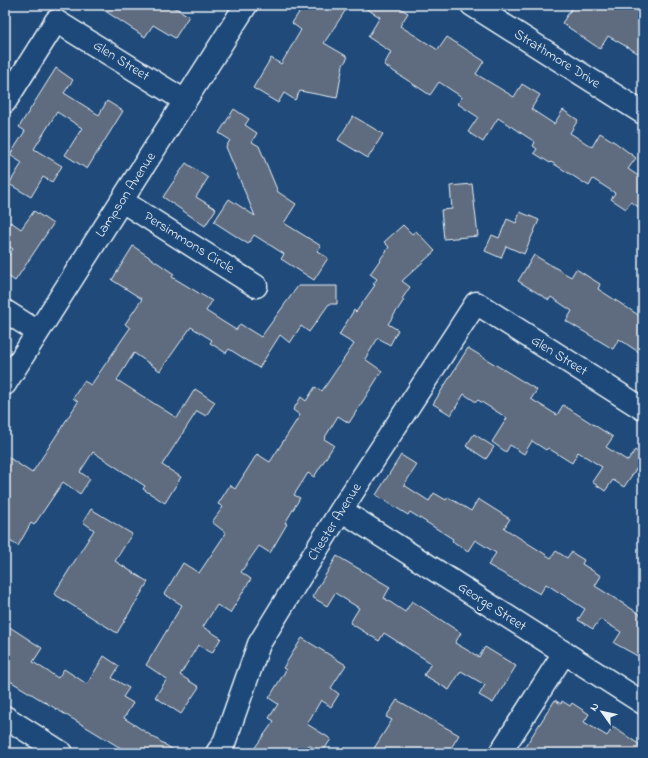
<svg xmlns="http://www.w3.org/2000/svg" width="648" height="758" viewBox="0 0 648 758" font-family="'Indie Flower',sans-serif">
  <style>
    .building { fill: #5f6c7f; stroke: #e8f1f8 }
    .lines { fill: none; stroke-linecap: round; stroke-linejoin: round }
    .minor-casing { stroke: #e8f1f8; stroke-width: 25 }
    .minor { stroke: #1f4a7a; stroke-width: 22 }
    .labels { text-anchor: middle; dominant-baseline: central; stroke-width: 4; stroke-linejoin: round; paint-order: stroke }
    .street-label { font-size: 14px; fill: #e8f1f8; stroke: #1f4a7a }
  </style>
  <rect width="100%" height="100%" fill="#1f4a7a"/>
  <filter id="ink" filterUnits="userSpaceOnUse"><feTurbulence type="fractalNoise" baseFrequency=".025" numOctaves="2"/><feDisplacementMap in="SourceGraphic" scale="8" xChannelSelector="R" yChannelSelector="G"/><feConvolveMatrix kernelMatrix="1 2 1 2 8 2 1 2 1" color-interpolation-filters="sRGB"/></filter>
  <g filter="url(#ink)">
    <!-- building -->
    <path class="building" d="M96,5H170L189,16L175,38L153,25L145,37Z
      M304,5H349L324,43L348,57L343,65L337,98L300,91L295,100L284,93L278,103L253,88L271,58L281,64L301,30L292,23Z
      M360,5H395L408,13L400,26L438,50L447,37L484,61L476,74L514,97L522,84L540,95L531,109L554,124L563,110L578,120L570,133L592,147L600,133L616,143L636,158L628,169L643,179V210L631,202L626,209L611,199L615,193L593,179L589,186L551,162L550,163L534,153L537,149L533,146L535,142L498,118L483,142L468,132L478,117L458,104L462,97L439,82L430,95L384,65L391,52L368,37L380,17Z
      M574,5H632L643,12V56L608,36L600,49L562,23Z
      M56,68L73,80L64,93L99,115L107,101L123,111L87,169L65,155L82,128L57,112L34,149L62,166L52,182L43,177L31,197L9,184L22,163L10,155L25,131L19,127Z
      M234,109L249,119L245,125L257,133L252,142L259,146L278,192L296,204L284,223L321,246L317,251L328,258L314,280L281,259L284,254L254,235L248,244L214,222L229,199L255,216L226,147L230,140L219,133Z
      M353,116L383,134L368,158L338,140Z
      M186,163L208,178L196,197L216,209L205,226L163,197Z
      M472,184L478,236L444,239L441,210L452,209L450,186Z
      M34,211L53,224L15,281L5,274V261L13,249L5,244V231L11,222L21,229Z
      M520,212L539,220L524,254L506,246L501,258L485,251L492,235L499,238L507,219L516,223Z
      M403,225L412,234L416,231L435,251L402,281L410,287L402,299L404,300L388,324L398,330L390,345L378,338L365,359L382,371L349,423L338,416L324,439L334,445L314,477L308,473L294,495L300,498L285,523L287,524L270,553L259,546L241,572L251,579L230,613L217,605L203,627L221,638L212,653L198,645L180,675L199,687L181,714L155,697L167,679L146,665L182,605L164,594L183,563L199,573L226,533L212,522L223,507L218,504L230,485L235,489L257,454L270,462L300,415L293,410L301,397L306,401L315,387L322,391L354,344L339,335L354,310L356,312L375,285L373,284L377,279L370,274L389,247L384,242Z
      M133,246L174,274L172,277L212,301L206,311L236,330L240,324L261,337L298,286H337V304H329L309,332L301,326L290,343L280,335L259,368L229,349L226,353L210,343L212,340L191,327L160,371L134,353L117,380L177,418L195,389L215,402L206,416L197,411L162,465L181,477L165,503L143,489L145,486L93,452L80,472L90,479L80,494L63,482L34,525L31,523L18,546L5,538V455L32,473L78,402L73,398L84,381L91,385L130,328L125,324L142,299L112,280Z
      M534,255L571,277L576,269L600,284L598,289L643,318V355L619,339L613,349L566,321L572,311L551,297L549,300L518,281Z
      M468,348L537,390L531,399L557,415L563,405L613,437L606,447L628,461L635,450L643,456V474L636,469L624,487L613,480L605,491L592,482L602,467L578,452L572,463L548,448L546,450L532,441L524,454L510,445L506,452L492,442L507,418L478,400L476,402L464,394L451,415L433,404Z
      M474,434L494,447L486,459L466,446Z
      M401,455L417,465L404,485L429,501L434,493L446,500L448,497L471,511L478,499L510,519L504,528L551,558L556,551L567,558L571,552L584,560L582,564L601,576L595,586L643,616V659L614,643L621,632L600,619L593,629L578,620L585,609L546,584L540,594L488,565L496,553L475,540L468,551L452,541L453,539L410,512L408,515L376,495Z
      M91,509L132,534L115,561L148,582L117,633L54,594L94,530L83,522Z
      M337,556L390,587L384,598L405,612L412,601L461,633L455,643L479,657L485,647L516,666L493,703L479,695L485,685L461,671L449,690L424,675L431,663L384,633L379,641L350,623L359,608L335,593L327,606L312,597Z
      M5,624L42,648L33,662L58,678L64,669L87,684L104,656L119,666L112,678L129,688L123,697L133,703L124,718L178,753H129L5,678Z
      M302,638L346,665L331,688L339,694L331,707L321,700L307,724L331,739L322,753L309,745L303,753H251L274,721L269,718L278,704L269,698L286,670L283,668Z
      M397,700L459,735L448,753H371L392,720L386,717Z
      M555,700L561,704L562,701L570,706L572,703L589,714L584,722L607,736L613,727L643,747V753H521Z"/>
    <g class="lines">
      <defs>
        <path id="minor" d="M472,5L643,113
          M5,102L56,21L185,101
          M122,201L256,286
          M5,311L38,332
          M5,384L246,5
          M341,510L643,703
          M5,717L62,753
          M217,753L224,743L259,644L341,510L476,303L643,409
          M500,753L564,653"/>
      </defs>
      <!-- minor casing -->
      <use href="#minor" class="minor-casing"/>
      <!-- minor -->
      <use href="#minor" class="minor"/>
    </g>
  </g>
  <g class="labels">
    <!-- street labels -->
    <g class="street-label">
      <text transform="translate(557 59) rotate(32)">Strathmore Drive</text>
      <text transform="translate(121 61) rotate(32)">Glen Street</text>
      <text transform="translate(126 195) rotate(-57)">Lampson Avenue</text>
      <text transform="translate(189 243) rotate(32)">Persimmons Circle</text>
      <text transform="translate(559 356) rotate(32)">Glen Street</text>
      <text transform="translate(335 522) rotate(-58)">Chester Avenue</text>
      <text transform="translate(492 607) rotate(33)">George Street</text>
    </g>
  </g>
  <!-- margin -->
  <rect width="648" height="758" fill="none" stroke="#1f4a7a" stroke-width="20"/>
  <rect x="10" y="10" width="628" height="738" fill="none" stroke="#e8f1f8" stroke-width="1.5" filter="url(#ink)"/>
  <!-- north arrow -->
  <g transform="translate(602 712) rotate(303)" stroke="#1f4a7a" stroke-width="3" paint-order="stroke">
  <path d="M0-3L7 15L0 10L-7 15Z" fill="#e8f1f8"/>
  <text y="-6" font-size="11" font-weight="bold" text-anchor="middle" fill="#e8f1f8">N</text>
  </g>
</svg>
